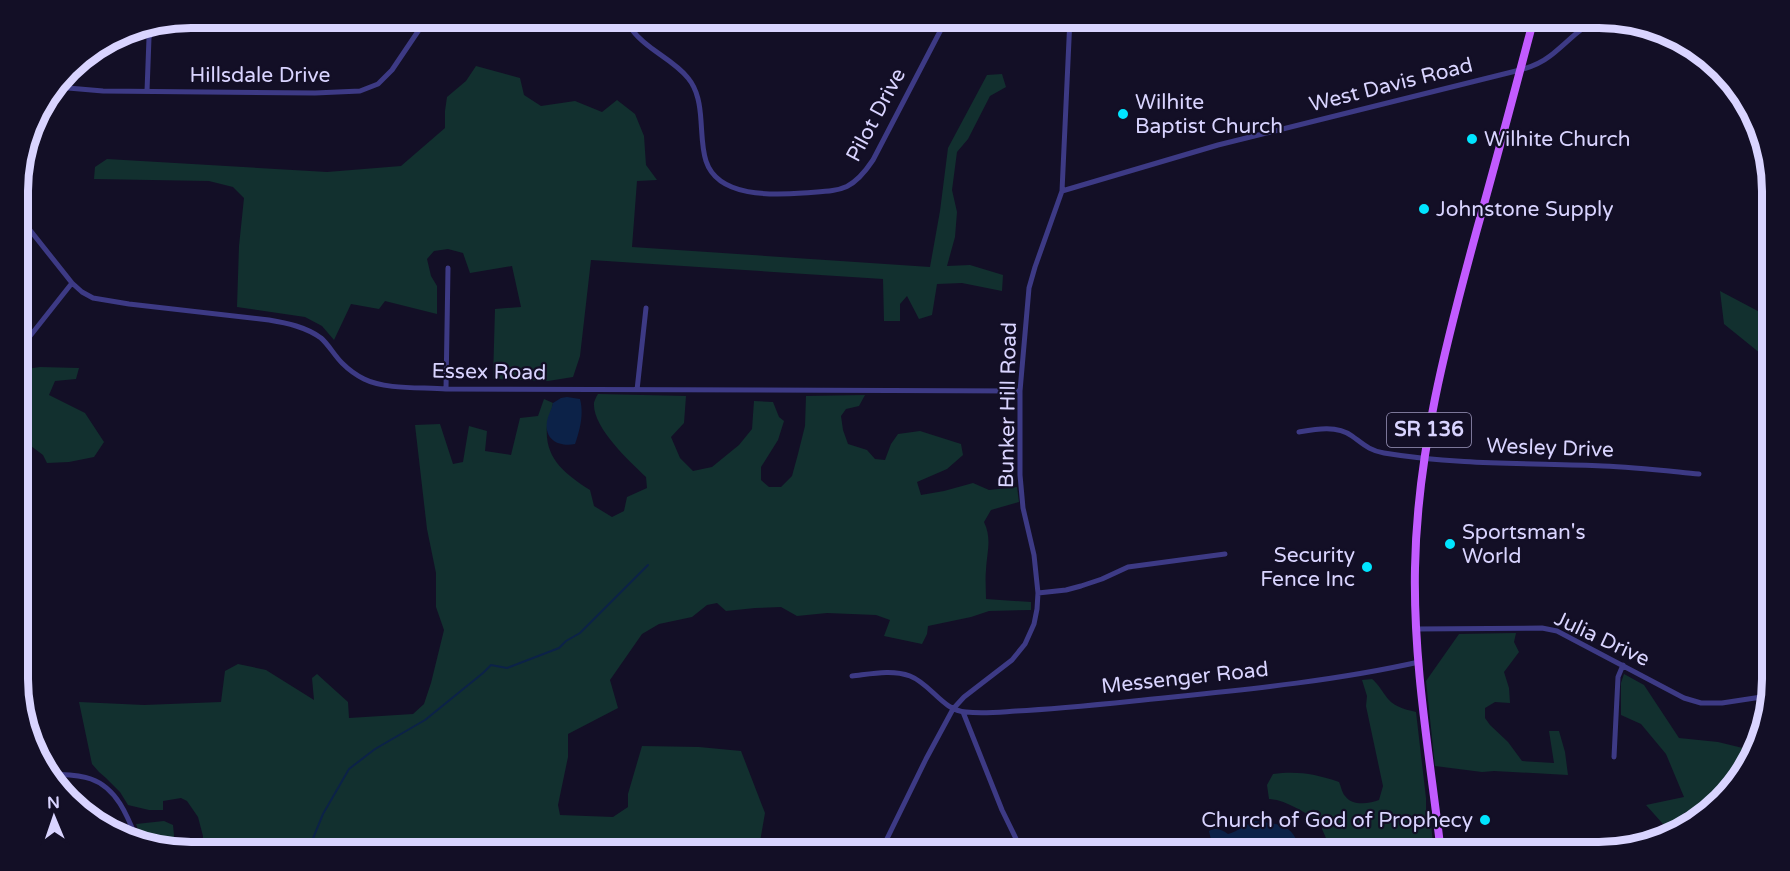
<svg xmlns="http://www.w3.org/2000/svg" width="1790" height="871" viewBox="0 0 1790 871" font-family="'Varela Round',sans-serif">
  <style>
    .green { fill: #12302f }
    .water { fill: #0c2248 }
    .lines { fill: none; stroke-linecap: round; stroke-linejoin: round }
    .stream { stroke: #0c2248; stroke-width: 2 }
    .street { stroke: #3d3a85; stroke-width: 5 }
    .primary { stroke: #c25bff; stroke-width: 8 }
    .poi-dot { fill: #00e5ff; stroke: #130f26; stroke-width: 2 }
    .labels { text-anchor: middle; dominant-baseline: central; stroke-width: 4.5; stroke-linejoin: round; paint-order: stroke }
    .shield { fill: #130f26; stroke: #9e99be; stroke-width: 1.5 }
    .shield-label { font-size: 20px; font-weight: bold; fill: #d9d4ff }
    .street-label { font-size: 21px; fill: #d9d4ff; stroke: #130f26 }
    .poi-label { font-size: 21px; fill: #d9d4ff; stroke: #130f26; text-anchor: start }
    .rim { fill: none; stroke: #d9d4ff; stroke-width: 8 }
  </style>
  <rect width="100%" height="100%" fill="#130f26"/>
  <!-- green -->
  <path class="green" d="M476,66L520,78L524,95L541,106L575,101L602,112L617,100L635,114L644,136L646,165L657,180L637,181L632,247L930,267L940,211L948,148L987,75L1002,74L1006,87L990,96L968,139L957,152L952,190L957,212L955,237L947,266L970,265L1003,275L1002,291L962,283L937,284L932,315L919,319L907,296L900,304V321H884L883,279L591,260L580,356L573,377L548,381L493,379L495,309L521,307L512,266L470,273L463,253L448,249L434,251L427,259L431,276L437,286V314L385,301L379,309L351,304L334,340L322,326L305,317L237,307L239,246L244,198L233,187L209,181L94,179L95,167L107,159L327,172L401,166L445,128V111L447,97L466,81Z
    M1720,291L1771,318V362L1724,324Z
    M40,367L79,368L76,379L55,381L49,395L85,413L104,442L94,457L69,462L47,463L43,455L31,446L28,477V502L19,495V370Z
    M598,394L686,396L684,423L671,437L680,458L693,471L712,467L739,445L752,429L754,401L773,402L779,417L784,421L778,440L761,467V480L769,487H781L792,476L798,454L805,426L806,396L865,395L859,406L846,409L841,416L843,430L848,444L867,450L875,459L885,460L891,444L898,434L920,431L961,444L963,455L947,469L917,482L921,495L944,491L973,483L989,490L1017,487L1019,502L991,510L984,522C992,539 987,551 986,570C985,579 986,589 986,599L1031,602V610L989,611L971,617L928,626L927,634L922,644L884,636L890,620L876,615L827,613L797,616L781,607L755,608L726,611L717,603L707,605L692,617L659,624L642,634L610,680L618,708L568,734V757L558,805L560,815L613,817L628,807V794L642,746L699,747L741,751L765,813L758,853H200L202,852L203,836L198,817L187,801L181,798L163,801V810H149L128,805L120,792L106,778L99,772L92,764L79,702L144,705L221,702L225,671L238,664L266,670L314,700L312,678L317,674L348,702L349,718L413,714L424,704L431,683L444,630L436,607V573L427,529L415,425L440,424L453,464L463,462L469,426L487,431L485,451L511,455L520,418L538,416L544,399L553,403C552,411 548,418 547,426C544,458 565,474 590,490L594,506L612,517L624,511L627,497L647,488L646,477C630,462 592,427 594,403C594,402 597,395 598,394Z
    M1516,633L1514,642L1519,652L1504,672L1509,688L1510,703L1495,702L1485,708V718L1490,725L1508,742L1522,761L1554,763L1549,731H1559L1565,752L1568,775L1494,771L1482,772L1435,766L1426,681L1459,634Z
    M1624,674L1644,685L1679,738L1718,742L1755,751L1754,756L1703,815L1698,812H1685L1678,829L1663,824L1646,805L1684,797L1666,754L1641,724L1621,715V683Z
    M1372,679C1378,684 1380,688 1385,695C1392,706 1403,709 1416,712L1426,798V811L1431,824L1434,853H1349L1329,845L1322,829L1321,820C1303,814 1288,800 1269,799L1267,785L1273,774C1298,771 1315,774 1339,782C1341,786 1342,793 1345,796C1352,806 1369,804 1379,800L1383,786L1366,706L1367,696L1362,680Z
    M164,821L173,825L175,846L179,850L142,841L136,824Z"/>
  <!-- water -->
  <path class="water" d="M771,18H815L814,25C796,34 786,29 771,18Z
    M567,397L580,399C584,414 580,430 575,444C559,447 544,440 547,421C548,415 552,409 553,403L561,398Z
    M1256,821C1273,824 1288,823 1296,839L1278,853H1214L1209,831C1217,827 1222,830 1228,834C1239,831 1245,824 1256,821Z"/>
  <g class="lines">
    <!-- stream -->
    <path class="stream" d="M307,853L323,814L349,769L375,749L425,720L483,673L491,665L507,668L559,648L566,641L580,633L648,565"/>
    <!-- street -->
    <path class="street" d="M627,18C629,22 630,27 633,31C647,50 673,59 688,78C698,90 700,106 701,121C702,134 702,149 706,161C718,198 773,195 803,193C840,190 851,193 873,160L947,18
      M58,85L68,88L103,91L315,93L360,91L378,84L392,70L427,18
      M147,91L149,38L155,25
      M1062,191L1218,145L1520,70C1531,67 1541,63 1550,56C1567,43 1580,27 1599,18
      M18,215L72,283L82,292L93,298L129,304L269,320C287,323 306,327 321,338C329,345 334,355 342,363C348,369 356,375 364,379C386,390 422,387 446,389L1020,391
      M19,350L72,283
      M446,389L448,268
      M637,390L646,308
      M1299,432C1316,429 1337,425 1352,436C1363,444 1370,451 1384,453C1456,465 1530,463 1603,466C1635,467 1668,471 1699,474
      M1038,593L1066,590L1081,586L1102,579L1128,567L1225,554
      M1416,629L1542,628L1557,631L1684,698L1701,703H1722L1768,696
      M852,676C870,674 892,669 910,676C931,684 943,711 966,712C983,714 1000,712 1016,711C1056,709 1095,705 1134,701C1229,691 1325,683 1419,662
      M963,712L1002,810L1023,853
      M1614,757L1618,677L1623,665
      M49,774C63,775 78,774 91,779C117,788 128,817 137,840
      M880,853L926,759L953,709L964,697L1012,660L1025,644L1034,624L1037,609L1038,593L1034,555L1023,508L1020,475V391L1029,288L1035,267L1062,191L1070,18"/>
    <!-- primary -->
    <path class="primary" d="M1441,853C1430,758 1413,663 1415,568C1417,453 1446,343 1476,233C1496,162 1515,90 1534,18"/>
  </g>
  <!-- markers -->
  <g class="poi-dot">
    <circle cx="1123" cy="114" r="6"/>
    <circle cx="1472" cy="139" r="6"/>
    <circle cx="1424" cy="209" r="6"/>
    <circle cx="1450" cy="544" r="6"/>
    <circle cx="1367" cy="567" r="6"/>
    <circle cx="1485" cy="820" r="6"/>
  </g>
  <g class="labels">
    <!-- shield labels -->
    <rect class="shield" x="1387" y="413" width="84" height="34" rx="4.5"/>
    <g class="shield-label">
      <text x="1429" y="430">SR 136</text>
    </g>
    <!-- street labels -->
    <g class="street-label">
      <text x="260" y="75">Hillsdale Drive</text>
      <text transform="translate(1391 85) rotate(-14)">West Davis Road</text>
      <text transform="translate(876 115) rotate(-62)">Pilot Drive</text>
      <text transform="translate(489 372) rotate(1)">Essex Road</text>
      <text transform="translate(1008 405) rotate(-89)">Bunker Hill Road</text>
      <text transform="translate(1550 448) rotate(2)">Wesley Drive</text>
      <text transform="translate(1602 639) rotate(25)">Julia Drive</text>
      <text transform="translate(1185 678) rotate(-6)">Messenger Road</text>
    </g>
    <!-- poi labels -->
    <g class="poi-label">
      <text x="1135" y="102">Wilhite<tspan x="1135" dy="24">Baptist Church</tspan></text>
      <text x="1484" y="139">Wilhite Church</text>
      <text x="1436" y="209">Johnstone Supply</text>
      <text x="1462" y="532">Sportsman's<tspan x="1462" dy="24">World</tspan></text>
      <text x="1355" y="555" text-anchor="end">Security<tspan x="1355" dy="24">Fence Inc</tspan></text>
      <text x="1473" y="820" text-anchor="end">Church of God of Prophecy</text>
    </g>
  </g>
  <!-- crop -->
  <path d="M0 0H1790V871H0ZM191 28H1599A163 163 0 0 1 1762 191V679A163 163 0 0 1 1599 842H191A163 163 0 0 1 28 679V191A163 163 0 0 1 191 28Z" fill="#130f26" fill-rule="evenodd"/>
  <path class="rim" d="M191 28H1599A163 163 0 0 1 1762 191V679A163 163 0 0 1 1599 842H191A163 163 0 0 1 28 679V191A163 163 0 0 1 191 28Z"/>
  <!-- north arrow -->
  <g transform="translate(54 817) rotate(358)" stroke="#130f26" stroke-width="4.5" paint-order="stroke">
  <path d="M0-4.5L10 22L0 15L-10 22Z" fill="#d9d4ff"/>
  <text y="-9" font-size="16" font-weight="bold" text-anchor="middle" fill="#d9d4ff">N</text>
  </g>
</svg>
